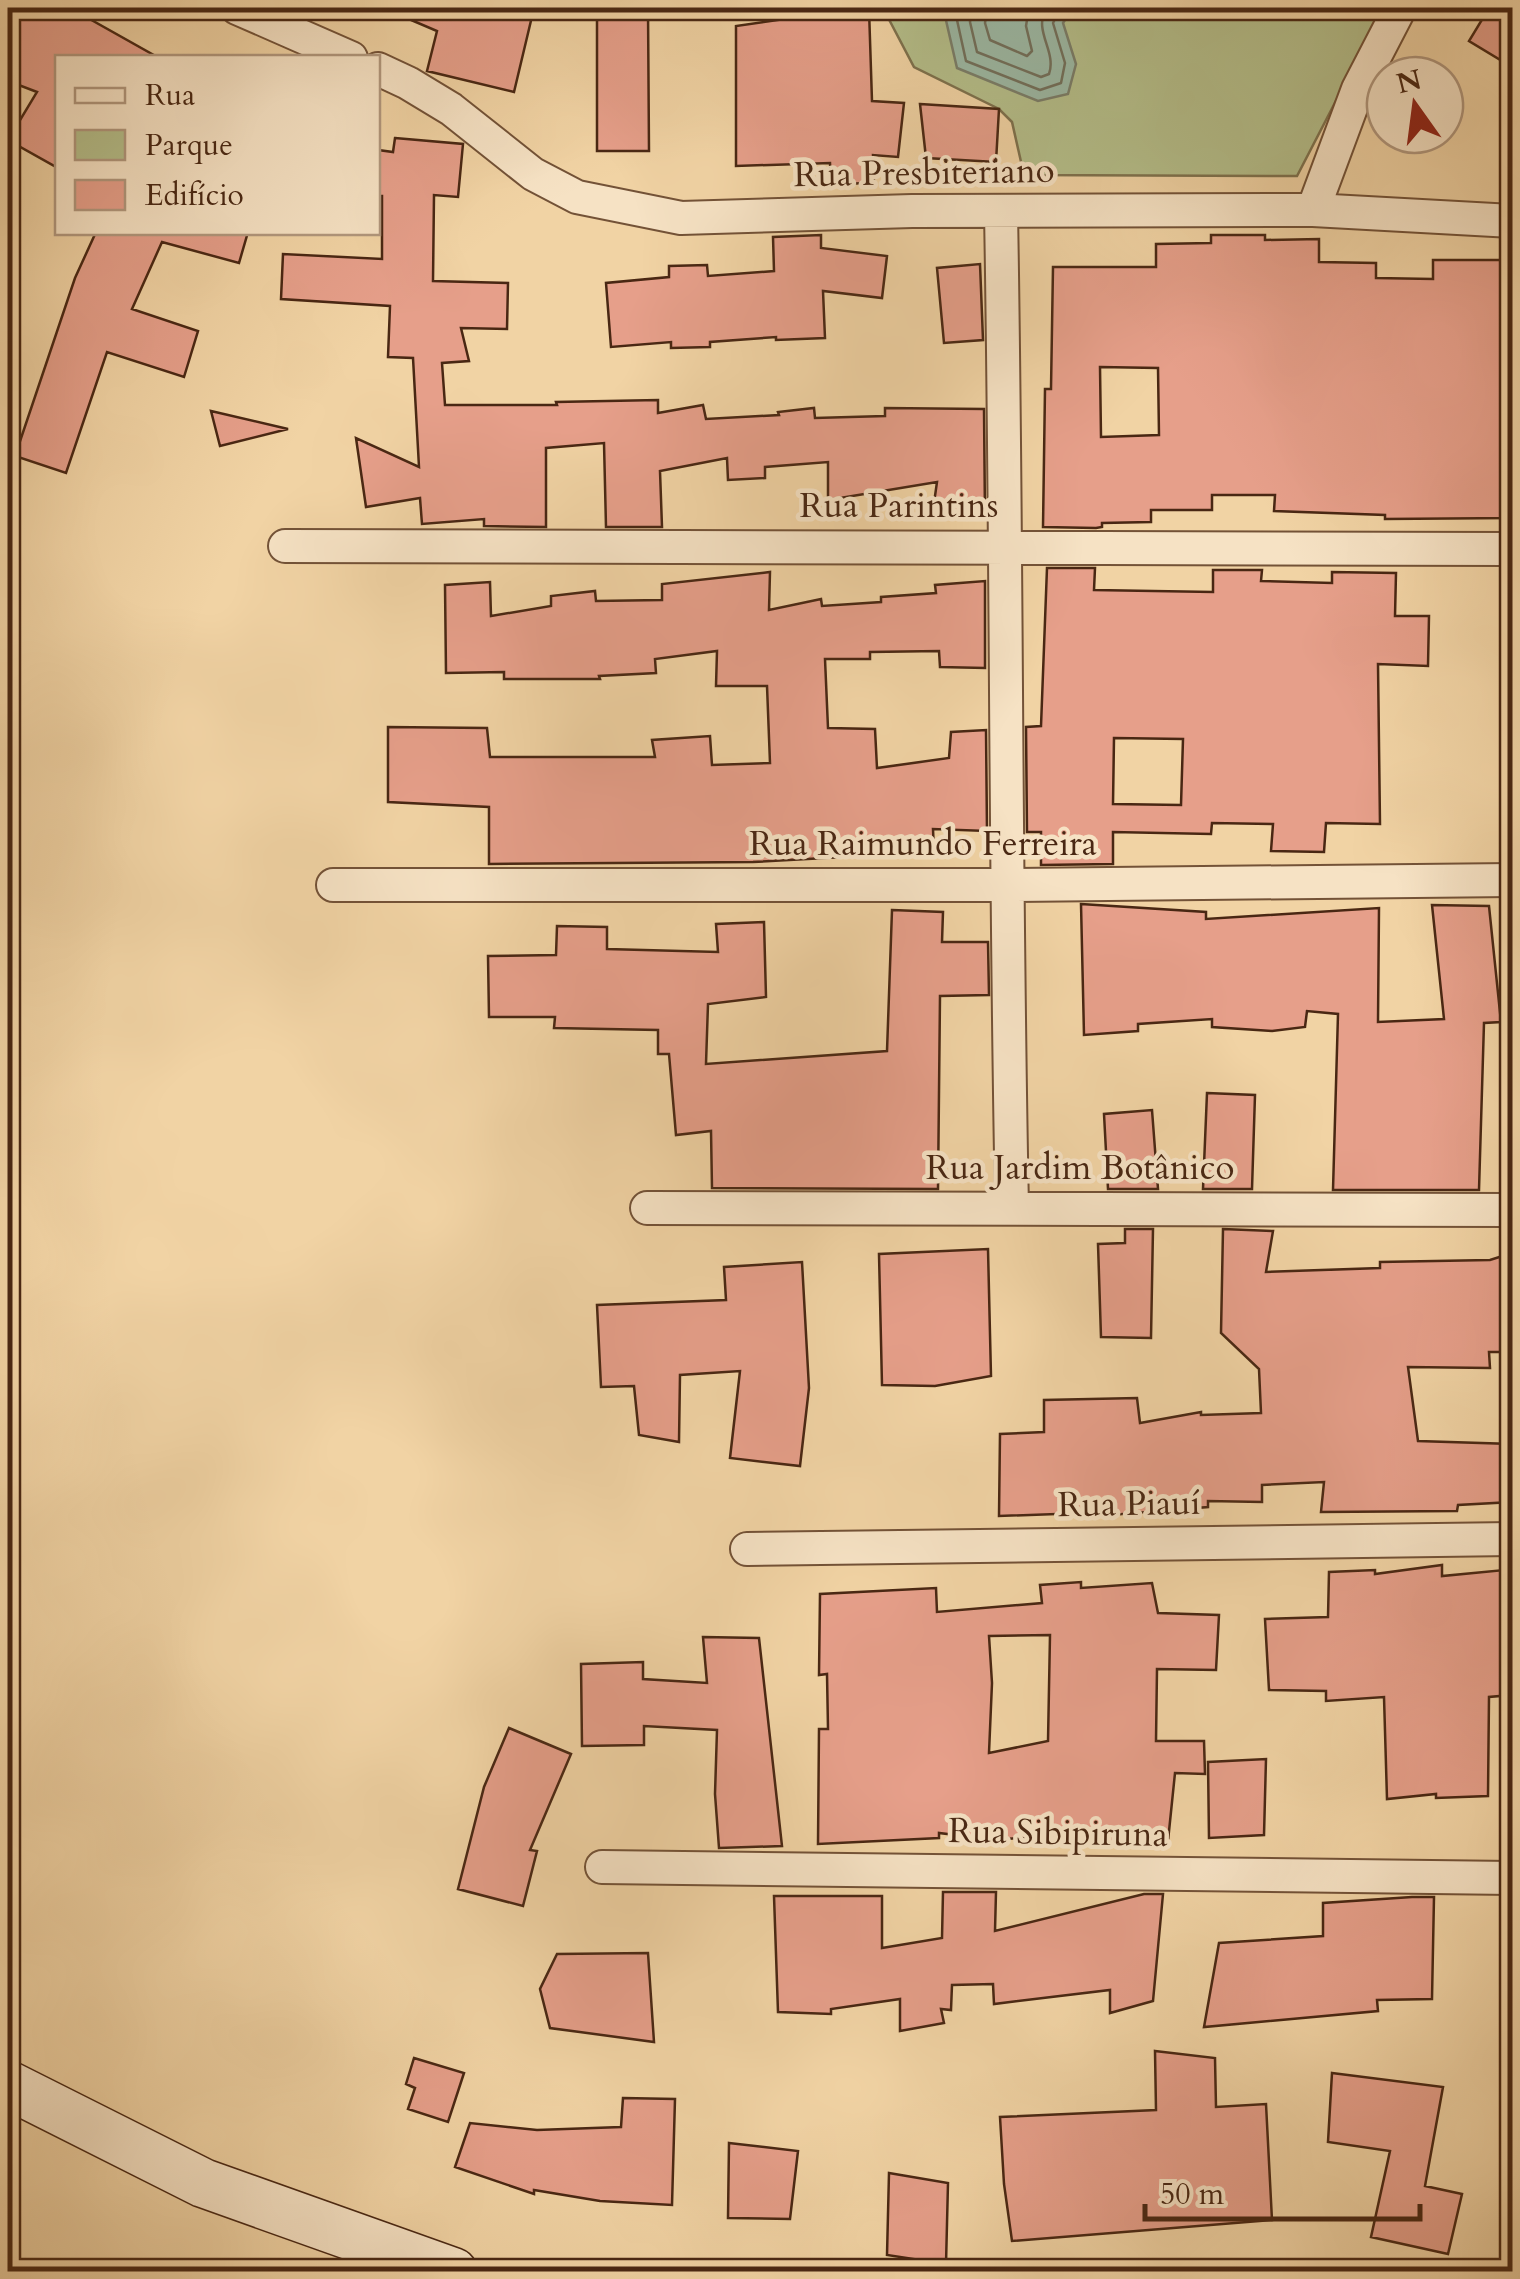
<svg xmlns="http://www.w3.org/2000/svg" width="1520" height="2279" viewBox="0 0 1520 2279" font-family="Cardo,serif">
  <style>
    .green { fill: #b4be8a; stroke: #7e724e; stroke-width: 2.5 }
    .water { fill: #9bb8a4; stroke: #7a7e6a; stroke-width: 2.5 }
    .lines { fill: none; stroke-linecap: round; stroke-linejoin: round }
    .shore { stroke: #72705c; stroke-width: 2.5 }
    .building { fill: #e69f8a; stroke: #492713; stroke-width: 2.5; fill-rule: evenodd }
    .street-casing { stroke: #735237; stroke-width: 36 }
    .secondary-casing { stroke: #492713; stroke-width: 51 }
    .street { stroke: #f6e2c4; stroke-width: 32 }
    .secondary { stroke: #f6e2c4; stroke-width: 48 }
    .labels { text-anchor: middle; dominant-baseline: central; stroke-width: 9; stroke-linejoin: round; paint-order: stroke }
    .street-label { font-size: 35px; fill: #492713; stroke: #f6e2c4 }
  </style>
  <rect width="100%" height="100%" fill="#f1d3a4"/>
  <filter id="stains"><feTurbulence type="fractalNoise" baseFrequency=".002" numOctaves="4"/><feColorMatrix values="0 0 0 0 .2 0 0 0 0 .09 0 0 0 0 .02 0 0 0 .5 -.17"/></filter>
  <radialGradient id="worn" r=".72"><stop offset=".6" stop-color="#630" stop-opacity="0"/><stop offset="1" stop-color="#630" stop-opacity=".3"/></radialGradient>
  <!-- green -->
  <path class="green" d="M883,8H1384L1297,176L1024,175L1012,122L999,109L914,67Z"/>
  <!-- water -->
  <path class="water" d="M952,8H1073L1063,23L1076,64L1068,94L1038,101L957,68L945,16Z"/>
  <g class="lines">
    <!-- shore -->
    <path class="shore" d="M959,8L957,20L966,61L1040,90L1061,83L1065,63L1053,23L1061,8
      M972,8L970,22L977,52L1041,77L1049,74C1057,51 1033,32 1046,8
      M987,8L985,23L990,40L1027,56L1032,51L1026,26L1029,8"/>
  </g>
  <!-- building -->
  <path class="building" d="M8,8H70L159,58H58V168L8,140L37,92L8,81Z
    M383,8H534L514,92L427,71L437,31Z
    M597,8H648L649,151H597Z
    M1489,8H1512V67L1469,41Z
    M869,9L872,101L904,103L898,157L873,155L874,183L831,184L830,163L736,166V26L806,16L805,10Z
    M920,104L999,109L996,162L926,158Z
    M395,138L463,144L458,197L434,195L433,281L508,283L507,329L461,328L469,361L442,363L445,405H557L556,402L658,400V413L703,405L706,419L779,415L778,412L814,408L815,418L885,416V408L984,409L985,518L932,517L937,482L828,500V462L765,467V478L728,480L727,458L660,471L662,527H606L604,443L546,448V527L484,526V519L422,524L420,498L366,507L356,438L419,467L413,358L388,357L390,306L281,299L283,254L382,259V196H378V150L393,152Z
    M96,232H248L239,263L162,242L132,309L198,331L184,377L107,352L66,473L15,456L75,278Z
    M821,235V248L887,256L882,298L823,291L825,338L776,340V337L710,342V347L671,348V342L611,347L606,283L669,277V266L707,265L708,276L774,271L773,237Z
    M1211,235H1265V240L1319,239V262L1376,263V278L1433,279V260H1509V278H1512V518L1385,519V515L1274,511L1275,495H1212V510H1151V522L1102,523V527L1096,528L1043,527L1045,389H1051L1053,267H1156V244L1211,243ZM1100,367L1158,368L1159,435L1101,437Z
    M980,264L983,340L944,343L937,268Z
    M211,411L288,429L220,446Z
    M1047,568H1095L1094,590L1213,592V570H1262L1261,581L1332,583V572L1396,573L1395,616H1429L1428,666L1378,664L1380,824L1326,823L1324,852L1271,851L1273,824L1212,823L1211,834L1113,832V864L1041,865V832H1027L1026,727L1041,726ZM1114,738L1183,739L1181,805L1113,804Z
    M770,572L769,610L821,599L822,606L881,602V597L936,593L935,585L985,581V668L940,667L939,651L870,652V659H825L828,728L875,729L877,768L949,758L951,732L986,730L987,831L933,829L934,852L753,862L489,864V807L388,802V727L487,728L490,757H655L652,740L710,736L712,765L770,763L767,686H716L717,651L655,659L656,673L599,676L600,679H504V672L446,673L445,585L490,582L491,616L551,606V596L595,591L596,601L662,600V584Z
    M1081,904L1206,912V919L1379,908L1378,1022L1444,1019L1432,905L1489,906L1501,1022L1484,1023L1479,1190H1333L1338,1014L1307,1011L1305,1027L1272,1031L1212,1027V1019L1138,1024V1031L1084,1035Z
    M892,910L943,912L942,942H988L989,995L940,996L938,1189L712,1188L711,1131L676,1135L669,1054H658V1030L554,1028L555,1017H489L488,956L556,955L557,926L607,927V949L718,952L716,924L764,922L766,997L708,1004L706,1064L887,1051Z
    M1207,1093L1255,1095L1252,1189H1203Z
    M1152,1110L1158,1189H1108L1104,1114Z
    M1125,1229H1153L1151,1338L1101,1337L1098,1244L1125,1243Z
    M1223,1229L1273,1231L1266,1272L1380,1268V1262L1490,1260L1512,1253V1352H1489L1490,1368L1408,1367L1418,1441L1512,1444V1502L1458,1505L1457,1511L1321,1512L1324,1482L1262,1485V1502L1208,1501V1507L1111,1515V1512L999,1516L1000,1434L1044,1432V1400L1137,1398L1140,1423L1201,1412V1415L1261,1413L1259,1369L1221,1333Z
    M988,1249L991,1376L935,1386L882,1385L879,1254Z
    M802,1262L809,1388L800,1466L730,1458L740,1371L680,1375L679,1442L639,1435L634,1386L601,1387L597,1305L726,1300L724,1267Z
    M1442,1565V1576L1504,1570L1511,1695L1489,1697L1488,1796L1436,1798V1794L1387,1799L1384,1697L1326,1701V1691L1269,1690L1265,1619L1328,1617L1329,1572L1375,1570V1574Z
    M1081,1582V1588L1152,1583L1158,1613L1219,1615L1216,1670L1157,1669L1156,1741H1204L1205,1774L1175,1773L1168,1841L1102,1845L1101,1831L995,1840L939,1833V1838L818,1844L819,1729H828L827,1674L819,1675L820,1594L936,1588L937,1612L1042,1603L1040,1585ZM1050,1635L1048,1741L989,1753L992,1683L989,1636Z
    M703,1637L759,1638L782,1846L719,1848L715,1794L717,1730L644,1726V1745L582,1746L581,1664L643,1662V1679L707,1683Z
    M509,1728L571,1754L530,1850L537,1851L523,1906L458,1889L484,1787Z
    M1266,1759L1264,1835L1209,1838L1208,1762Z
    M943,1892H996L995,1931L1144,1894H1163L1153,2001L1110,2013V1990L994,2004L993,1984L952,1985L951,2010L941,2009L944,2023L900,2031V1999L831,2009V2014L778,2012L774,1896H882V1948L942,1938Z
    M1412,1897H1434L1432,1999L1377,2000L1378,2011L1204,2027L1219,1943L1323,1936V1903Z
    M648,1953L654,2042L550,2028L540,1989L557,1954Z
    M1155,2051L1215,2058L1216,2107L1266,2104L1272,2220L1012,2241L1004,2184L1000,2117L1156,2110Z
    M414,2058L464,2073L448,2122L408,2109L415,2088L406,2084Z
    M1332,2073L1443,2087L1425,2186L1462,2194L1448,2254L1371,2237L1390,2151L1328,2142Z
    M623,2098L675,2099L672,2205L600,2201L534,2190V2194L455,2167L470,2123L537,2130L621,2127Z
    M729,2143L798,2151L790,2219L728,2218Z
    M889,2173L948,2183L946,2264L887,2255Z"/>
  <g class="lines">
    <defs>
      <path id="street" d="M237,8L351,58
        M378,69L408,83L451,109L533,174L577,197L681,218L912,211L1313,210L1512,221
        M1313,210L1358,89L1400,8
        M1001,212C1007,544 1005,875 1012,1207
        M285,546L1512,549
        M333,885H1005L1512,880
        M647,1208L1512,1210
        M747,1549L1512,1539
        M602,1867L1512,1878"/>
      <path id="secondary" d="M8,2085L203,2183L453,2272"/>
    </defs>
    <!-- street casing -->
    <use href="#street" class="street-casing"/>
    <!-- secondary casing -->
    <use href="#secondary" class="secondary-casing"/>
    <!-- street -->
    <use href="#street" class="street"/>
    <!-- secondary -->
    <use href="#secondary" class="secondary"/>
  </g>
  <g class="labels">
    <!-- street labels -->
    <g class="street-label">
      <text transform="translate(924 173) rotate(-1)">Rua Presbiteriano</text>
      <text x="899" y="506">Rua Parintins</text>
      <text x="923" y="844">Rua Raimundo Ferreira</text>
      <text x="1080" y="1168">Rua Jardim Botânico</text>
      <text transform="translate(1129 1504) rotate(-1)">Rua Piauí</text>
      <text transform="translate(1058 1833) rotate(1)">Rua Sibipiruna</text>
    </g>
  </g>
  <!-- margin -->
  <rect width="1520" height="2279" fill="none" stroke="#f1d3a4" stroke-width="40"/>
  <rect x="10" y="10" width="1500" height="2259" fill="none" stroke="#492713" stroke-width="5"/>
  <rect x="20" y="20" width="1480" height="2239" fill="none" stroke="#492713" stroke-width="2.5"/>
  <!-- legend -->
  <rect x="55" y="55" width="325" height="180" fill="#f6e2c4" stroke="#b1977d" stroke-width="2.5"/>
  <rect x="75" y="88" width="50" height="15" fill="#f6e2c4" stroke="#b1977d" stroke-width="2.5"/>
  <text x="145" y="105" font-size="30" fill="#492713">Rua</text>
  <rect x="75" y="130" width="50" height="30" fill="#b4be8a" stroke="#b1977d" stroke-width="2.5"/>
  <text x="145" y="155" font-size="30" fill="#492713">Parque</text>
  <rect x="75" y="180" width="50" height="30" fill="#e69f8a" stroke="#b1977d" stroke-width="2.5"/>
  <text x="145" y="205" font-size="30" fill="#492713">Edifício</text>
  <!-- north arrow -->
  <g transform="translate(1415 105) rotate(346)"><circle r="48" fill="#f6e2c4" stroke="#b1977d" stroke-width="2.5"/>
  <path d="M0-8L18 38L0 25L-18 38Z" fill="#8f2418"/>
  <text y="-15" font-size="28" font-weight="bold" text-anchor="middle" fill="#492713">N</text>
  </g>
  <!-- scale -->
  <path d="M1145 2204v15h275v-15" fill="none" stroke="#492713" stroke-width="5"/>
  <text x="1160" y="2204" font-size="30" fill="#492713" stroke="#f6e2c4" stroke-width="8" paint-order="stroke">50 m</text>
  <rect width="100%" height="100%" filter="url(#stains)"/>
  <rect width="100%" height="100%" fill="url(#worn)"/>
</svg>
